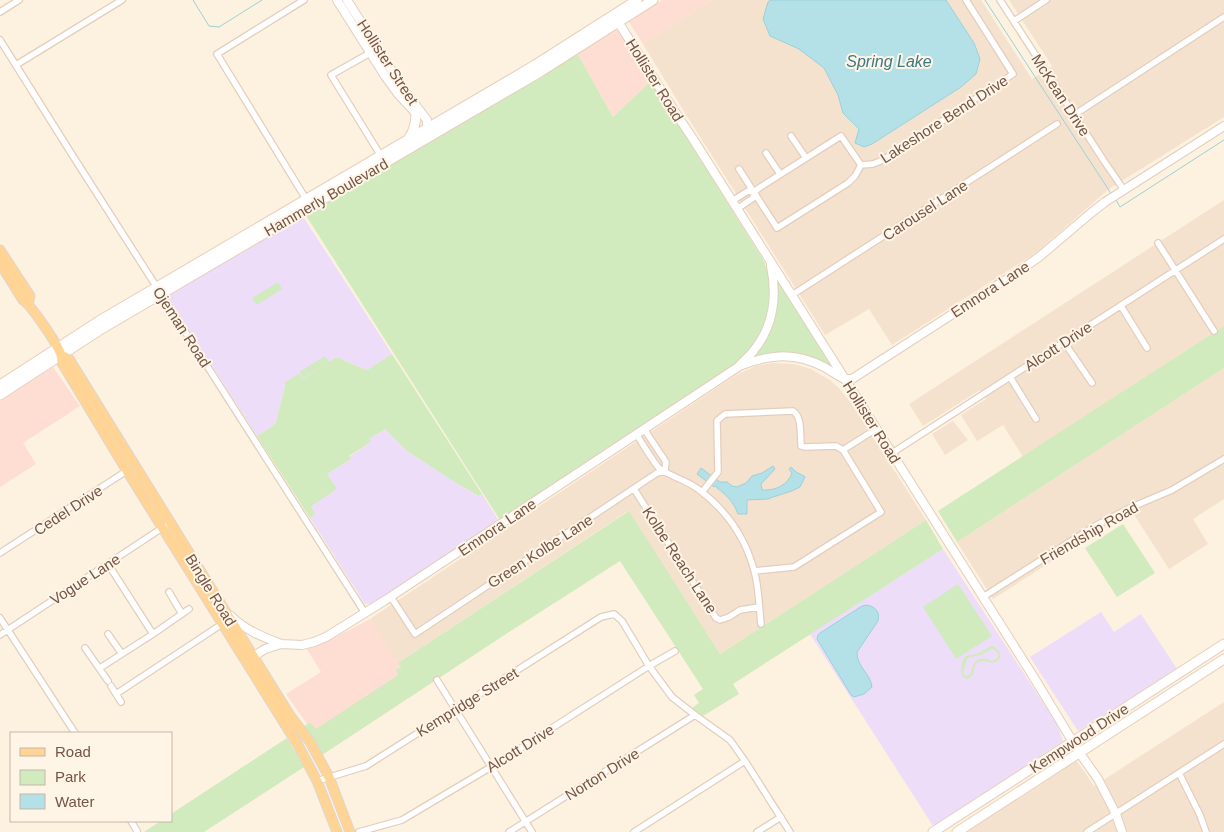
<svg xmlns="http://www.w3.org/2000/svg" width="1224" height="832" viewBox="0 0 1224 832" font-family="Arial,sans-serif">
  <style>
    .residential { fill: #f5e2ce }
    .commercial { fill: #feded2 }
    .education { fill: #eeddf9 }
    .green { fill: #d1ebbe; fill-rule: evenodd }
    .water { fill: #b4e1e7; stroke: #9ad1d9 }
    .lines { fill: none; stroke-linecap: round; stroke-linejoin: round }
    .stream { stroke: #9ad1d9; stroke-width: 1 }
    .minor-casing { stroke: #e3cebe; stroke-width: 8 }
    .tertiary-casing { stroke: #e3cebe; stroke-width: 10 }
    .secondary-casing { stroke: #e8cfbb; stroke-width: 11 }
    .primary-casing { stroke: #ded6d3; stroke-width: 11 }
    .minor { stroke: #fff; stroke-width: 5.5 }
    .tertiary { stroke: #fff; stroke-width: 8 }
    .secondary { stroke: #fff; stroke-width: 9 }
    .primary { stroke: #ffd495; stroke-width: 9 }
    .labels { text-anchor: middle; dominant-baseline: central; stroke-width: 4; stroke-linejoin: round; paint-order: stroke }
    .street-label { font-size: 15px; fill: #745546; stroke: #fff5e7 }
    .water-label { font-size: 16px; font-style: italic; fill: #3c7882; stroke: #fff5e7 }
  </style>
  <rect width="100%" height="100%" fill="#fdf1df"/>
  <!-- residential -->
  <path class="residential" d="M712,0H772L800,47L826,66L860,129L864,147L885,136L969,80L945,0H981L1032,79L1052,66L1009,0H1224V117L1109,189L1037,252L892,345L869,309L825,335L685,113L643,44Z
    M1224,200V326L1023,457L1003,425L977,441L961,415L986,399L980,390L923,426L909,404Z
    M773,363L794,364L811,369L830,380L839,388L851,403L926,520L720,654L628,511L398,663L370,619L736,375L756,366Z
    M1224,368V499L1193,519L1208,544L1169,569L1131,510L993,599L957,542Z
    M953,421L968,440L945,455L932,434Z
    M1224,702V832H965L1076,760L1094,786Z"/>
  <!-- commercial -->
  <path class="commercial" d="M662,0H712L643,44L629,22Z
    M613,30L618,31L628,44L651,81L613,117L577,53Z
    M53,367L80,406L23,443L36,464L0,487V401Z
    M370,619L401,667L399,675L316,730L310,722L307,724L286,694L321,672L306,648L332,639Z"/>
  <!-- education -->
  <path class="education" d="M302,215L392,354L367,370L347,362L340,358H335L303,380L285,386L276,422L273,426L257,436L167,295Z
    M385,429L407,451L456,483L479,496L482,494L499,521L402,586L372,603L365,604L310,518L315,514L310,506L327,474L351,459L349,457L371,442L369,439Z
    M943,549L1058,726L1063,741L933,826L810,634Z
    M1101,612L1114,632L1141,614L1177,669L1078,731L1030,657Z"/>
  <!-- green -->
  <path class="green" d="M577,53L613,117L651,81L764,261C766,267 768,274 769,280C772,306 765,334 747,354C742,359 736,363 731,367L500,520L305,214Z
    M777,280L780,282L833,367L831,369L821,364L758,356L756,354L765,338L775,281Z
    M278,282L282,289L257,305L252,298Z
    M1224,326V368L957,542L938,511Z
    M392,354L482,494L479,496L456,483L407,451L385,429L369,439L371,442L349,456L351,459L327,474L337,489L311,506L315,514L310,518L257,436L273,426L276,422L285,386V382L299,374L303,379L328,363L303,378L299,372L325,356L329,362L335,358H340L347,362L367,370Z
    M629,511L720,654L926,520L943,549L733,684L739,694L703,716L692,708L699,703L694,695L703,689L620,561L509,632L322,755L313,740L303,727L310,722L316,729L398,675L396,670L401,667L398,663Z
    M1123,524L1155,573L1117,597L1085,548Z
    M958,584L992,636L956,659L923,607Z
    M992,646C1003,650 1003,661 992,663C965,656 982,675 966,679C961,676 961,674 961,668C964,650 969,658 981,652C985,650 987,647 992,646ZM992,649L995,650L998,653V657L995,660C988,662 993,661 987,659C974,656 973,666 970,675L968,676H965L963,673L967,659L970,657L981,655Z
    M287,738L304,767L204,832H144L161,821H171V814Z"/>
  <!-- water -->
  <path class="water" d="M770,0H946L974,43L980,59L976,74L961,87L872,144L864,147L855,143L859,129L843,113L838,95L824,68L799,49L770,36L763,19L768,2Z
    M773,466L775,469L761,484L762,490C775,491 788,485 792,473L789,469L791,467L796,472L804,476L805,477L800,487L792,491L773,497L768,499L747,500V514H738C734,503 727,495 717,488V487L715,486L714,487L697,474L701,468L720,482H727L732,486L737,487L746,483L752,476L762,473Z
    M867,605C876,607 880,612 878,621L857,652C856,666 871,674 872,687L864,694L854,697L851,695L817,639L818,635L820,633L862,606Z"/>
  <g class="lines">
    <!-- stream -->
    <path class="stream" d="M193,0L209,26L219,27L262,0
      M985,0L1112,195
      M1116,200L1120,207L1224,140"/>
    <defs>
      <path id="minor" d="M304,0L217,54L306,199
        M1000,0L1104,161L1124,190
        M0,12L19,0
        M1014,21L1046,0
        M0,40L71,153L365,613
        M370,53L331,75L381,156
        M16,65L122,0
        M1074,115L1224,17
        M791,136L806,158
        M766,153L780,174
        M739,169L777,228L848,183L855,176L861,165L873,164L883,160L1013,74L966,0
        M732,201L748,191L754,192
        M737,209L753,198L754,192L759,188L841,136L861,165
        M1158,243L1214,331
        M792,295L1057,124
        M1121,306L1147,348
        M1064,342L1092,383
        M1010,377L1036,419
        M644,429L666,462L665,471
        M636,434C641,441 655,465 660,469C672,477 686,480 698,489C725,509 745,537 754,570C759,587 759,606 761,624
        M892,453L1224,239
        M634,489L716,618L720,620L729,617L740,610L759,607
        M702,492L718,472L717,421L719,419L725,414L793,411C802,417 800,433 801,443V446L804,447L836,446L843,450L876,429
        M0,553L128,470
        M754,571L794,567L881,512L843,450
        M169,592L182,614
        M391,597L415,634L657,473L665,471
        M983,597L1095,526L1132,507L1172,490L1224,459
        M0,618L75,733
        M108,634L122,654
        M153,634L189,609
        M0,635L165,526
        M85,648L108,681
        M100,668L153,634L108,564
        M437,680L532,832
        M111,686L121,702
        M116,694L222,624
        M1179,773L1200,815L1206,832
        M317,781L366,766L601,617L614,614L622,621L649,666L672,697L695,715L730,740L745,761L790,832
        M131,821L137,831
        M359,832L402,820L491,767L649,666L675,651
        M509,832L695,715
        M634,832L745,761
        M757,832L781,817
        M1087,832L1224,744"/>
      <path id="tertiary" d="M337,0L385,76L398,94L414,111
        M347,0L404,90L427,120V124L432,132
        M615,17L673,109L693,139L1033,676L1079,752L1098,779L1116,814L1122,832
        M742,365C772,354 795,352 824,367C830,370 839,377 845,379C846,379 851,379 852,379L1016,273L1039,257L1091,213L1105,202L1224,126
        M231,616C245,630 263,637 281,644
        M248,660L265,649L281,644L302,645L314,642L326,637L384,601L738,367C743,361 750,356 754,350C774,326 777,295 771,266"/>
      <path id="secondary" d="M409,138C415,130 416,122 416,112
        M0,385L99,321L535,65L637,0
        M0,395L103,328L540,72L653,0
        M933,832L1224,644
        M957,832L1224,659"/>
      <path id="primary" d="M0,250L30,296L28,304
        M0,263L23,300C32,306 58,345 61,355C62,358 62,361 62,363L127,471L298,745L317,781L337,832
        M61,355L69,359L289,714L310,742L329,777L350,832"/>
    </defs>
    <!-- minor casing -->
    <use href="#minor" class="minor-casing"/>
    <!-- tertiary casing -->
    <use href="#tertiary" class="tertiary-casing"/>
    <!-- secondary casing -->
    <use href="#secondary" class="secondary-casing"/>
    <!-- primary casing -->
    <use href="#primary" class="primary-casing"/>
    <!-- minor -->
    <use href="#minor" class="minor"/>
    <!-- tertiary -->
    <use href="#tertiary" class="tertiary"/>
    <!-- secondary -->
    <use href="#secondary" class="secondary"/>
    <!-- primary -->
    <use href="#primary" class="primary"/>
  </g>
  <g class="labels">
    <!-- street labels -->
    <g class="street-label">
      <text transform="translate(388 62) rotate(57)">Hollister Street</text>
      <text transform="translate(655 80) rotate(58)">Hollister Road</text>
      <text transform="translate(1061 95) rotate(57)">McKean Drive</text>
      <text transform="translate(944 119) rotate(-33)">Lakeshore Bend Drive</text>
      <text transform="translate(326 197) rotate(-30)">Hammerly Boulevard</text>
      <text transform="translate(925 210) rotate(-33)">Carousel Lane</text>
      <text transform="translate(990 289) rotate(-33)">Emnora Lane</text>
      <text transform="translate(182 327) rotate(57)">Ojeman Road</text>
      <text transform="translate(1058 346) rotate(-33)">Alcott Drive</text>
      <text transform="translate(872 422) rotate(58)">Hollister Road</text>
      <text transform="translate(68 510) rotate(-33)">Cedel Drive</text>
      <text transform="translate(497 527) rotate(-34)">Emnora Lane</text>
      <text transform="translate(1089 533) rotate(-30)">Friendship Road</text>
      <text transform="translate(540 551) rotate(-33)">Green Kolbe Lane</text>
      <text transform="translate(680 560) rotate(57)">Kolbe Reach Lane</text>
      <text transform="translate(85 579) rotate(-33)">Vogue Lane</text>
      <text transform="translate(211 590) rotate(58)">Bingle Road</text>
      <text transform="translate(467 702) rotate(-32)">Kempridge Street</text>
      <text transform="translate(1079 738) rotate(-33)">Kempwood Drive</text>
      <text transform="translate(520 748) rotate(-32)">Alcott Drive</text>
      <text transform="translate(602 774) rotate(-32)">Norton Drive</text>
    </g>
    <!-- water labels -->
    <g class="water-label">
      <text x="889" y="61">Spring Lake</text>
    </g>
  </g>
  <!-- legend -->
  <rect x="10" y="732" width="162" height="90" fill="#fff5e7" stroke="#c7b5a7"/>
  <rect x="20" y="748" width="25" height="8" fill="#ffd495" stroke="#c7b5a7"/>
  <text x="55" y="757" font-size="15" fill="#745546">Road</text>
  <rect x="20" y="770" width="25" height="15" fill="#d1ebbe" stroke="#c7b5a7"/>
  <text x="55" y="782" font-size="15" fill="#745546">Park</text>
  <rect x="20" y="794" width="25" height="15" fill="#b4e1e7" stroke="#c7b5a7"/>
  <text x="55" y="807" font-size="15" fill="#745546">Water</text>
</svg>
